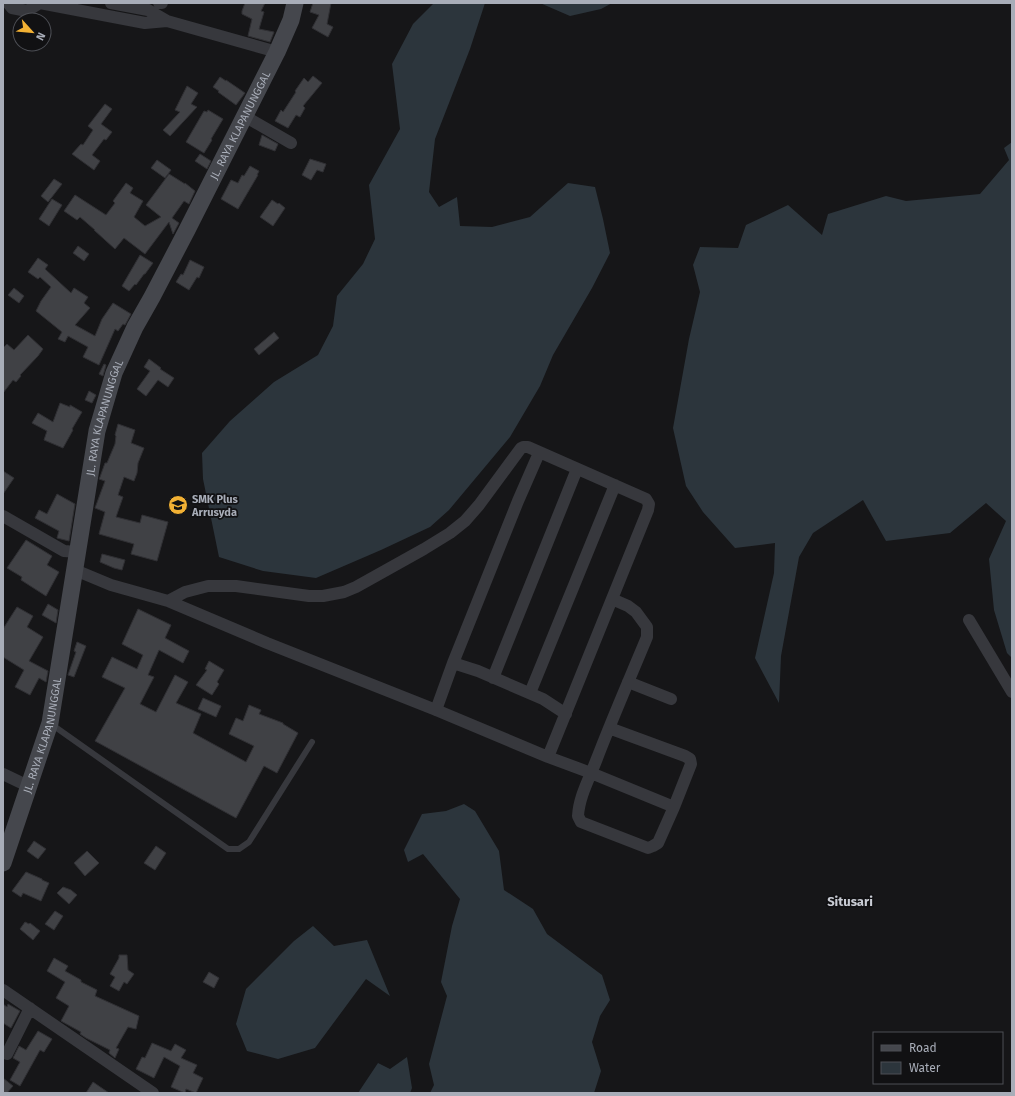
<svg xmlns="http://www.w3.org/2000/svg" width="1015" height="1096" viewBox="0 0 1015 1096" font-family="'Fira Sans',sans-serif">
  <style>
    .water { fill: #2c353c }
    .building { fill: #404145; stroke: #303034 }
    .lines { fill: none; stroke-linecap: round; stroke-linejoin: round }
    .lane { stroke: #37383d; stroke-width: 6 }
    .street { stroke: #37383d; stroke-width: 12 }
    .secondary { stroke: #45474d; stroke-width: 17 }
    .labels { text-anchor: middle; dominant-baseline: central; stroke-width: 3.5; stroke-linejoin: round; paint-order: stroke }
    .street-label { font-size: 11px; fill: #a8adb8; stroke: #111113 }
    .poi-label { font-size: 11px; font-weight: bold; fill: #a8adb8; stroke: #111113; text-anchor: start }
    .quarter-label { font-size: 13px; font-weight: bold; fill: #c9ccd4; stroke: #111113 }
  </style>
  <rect width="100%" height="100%" fill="#161618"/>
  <!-- water -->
  <path class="water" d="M434,3H485L470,49L435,139L429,192L439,207L457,197L460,226L492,227L530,217L568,183L595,187L603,219L610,253L592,288L553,355L540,386L510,437L449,510L430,527L381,550L316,578L263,571L219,557L203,479L202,453L230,421L274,382L318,355L333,326L337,296L363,264L375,239L369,185L400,129L392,64L413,24Z
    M540,3H612L601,9L570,16Z
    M1012,142V658L1007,653L994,610L989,559L1006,521L986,503L950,533L886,541L863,500L813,533L799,557L781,656L779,703L755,658L774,573L775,543L735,548L703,512L686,486L673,428L689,339L700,292L693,265L700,247L738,248L746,225L788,205L822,235L828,214L886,196L906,201L980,194L1009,160L1004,148Z
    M464,804L475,811L499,851L504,890L533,909L547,934L602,975L610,1000L600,1016L592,1042L601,1071L594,1093H430L434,1085L429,1064L447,996L441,982L452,926L460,899L423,854L408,862L404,850L422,814L446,811Z
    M313,926L334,946L367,940L390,996L366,979L315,1048L278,1059L247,1051L236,1024L246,989L294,941Z
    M407,1057L412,1088L410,1093H358L378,1063L390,1069Z"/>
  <!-- building -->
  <path class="building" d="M245,3H265L261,11L264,12L259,29L274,32L270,42L248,36L252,19L242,14V11Z
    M313,3H331L327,24L333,27L328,37L312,28L319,15L310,12Z
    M313,76L322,83L303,106L305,108L300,117L296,115L288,128L275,121L281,110L283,112L296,92L295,91L304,78L308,82Z
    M220,77L226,81V80L245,93L236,105L218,92L219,91L213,87Z
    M187,86L198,93L191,104L197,107L170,136L163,130L180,112L175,110Z
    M105,104L112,109L101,124L112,132L106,140L104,139L92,155L100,161L94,170L72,154L81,144L83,145L93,130L88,126Z
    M208,110L223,119L211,139L212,140L204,153L186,142L204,111L207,112Z
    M262,135L278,144L275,151L259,145Z
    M200,154L211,161L207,169L195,161Z
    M310,159L326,164L323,172L317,170L311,180L302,175Z
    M157,160L171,170L165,178L151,168Z
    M250,166L259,171L257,175H258L238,209L221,199L231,180L238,183L242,175L244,176Z
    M169,174L185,184V183L195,191L189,204L184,201L172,218L179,223L173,234L169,222L145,254L124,238L115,249L94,230H95L80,217L77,220L64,211L75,195L106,215L115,203L113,201L126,183L133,188L130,193L143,201L134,217L145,226L161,217L146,205Z
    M54,179L62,184L48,202L41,196Z
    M52,199L62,205L49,226L39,219Z
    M272,200L278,204L279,203L285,208L273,226L260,217Z
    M78,246L89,254L84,261L73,253Z
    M140,255L153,263L145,274H144L136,285L135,284L129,291L122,286Z
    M38,258L48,265L45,269L71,293L74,288L88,297L84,303L90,308L75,325L95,336L102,319L113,303L131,314L125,325L123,324L118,331L115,329L99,365L83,357L88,347L68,336L65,342L58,339L62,332L36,311L41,301L51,287L40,277L38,279L28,272Z
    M190,260L204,267L199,278L197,277L189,290L176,282L181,274L183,275Z
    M14,288L24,296L19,303L8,295Z
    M274,332L279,338L259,355L254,349Z
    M28,335L43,349L38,356L20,375L21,376L16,382L13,380L3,393V348L7,344L14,350Z
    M149,359L161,368L160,369L174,378L168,387L158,380L146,396L137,389L150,371L144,367Z
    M104,364L106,365L103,376L99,374Z
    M89,391L96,395L92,403L85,400Z
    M60,403L70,407V405L82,412L72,429L73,430L63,448L44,440L47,431L32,423L38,413L53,422Z
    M118,424L135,430L131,443L144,448L138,463L137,473L134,481L124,477L118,495L123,497L116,517L140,523L142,515L168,522L157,561L131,554L134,544L99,534L105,512L95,508L105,481L99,479L100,477L105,463H107L115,444L116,436L115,435Z
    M3,471L14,478L3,494Z
    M57,494L75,504L69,541L57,538L59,531L35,518L39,510L47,514Z
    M26,540L52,556L47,565L59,572L46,596L21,580L22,577L7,568Z
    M102,554L125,560L122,570L114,568L100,562Z
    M48,604L58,610L56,623L42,615Z
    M17,607L33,616L27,627L43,637L29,661L48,671L46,682L39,678L30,695L15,687L24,670L3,657V629Z
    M138,609L171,625L165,638L189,651L183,663L159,650L148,675L154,677L140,704L156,712L175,675L188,682L176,703L201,714L193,733L246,762L254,746L229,734L236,718L243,721L249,705L261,710L259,714L283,723V724L298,733L277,773L264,766L236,818L95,741L125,688L102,677L112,657L137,669L143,655L122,644Z
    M77,642L86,646L74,677L68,675L76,652L74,651Z
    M209,661L224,670L217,682L219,684L212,695L196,685L207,670L205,669Z
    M203,698L221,706L216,717L198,709Z
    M34,841L46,849L38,859L27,851Z
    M156,846L166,853L155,870L144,863Z
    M87,851L99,863L85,876L74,863Z
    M26,872L42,879V880L49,883L41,901L23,893L21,897L12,891Z
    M63,887L71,890L77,895L69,904L57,893Z
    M55,911L63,916L54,930L45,924Z
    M25,922L29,924L30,923L40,931L33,940L20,929Z
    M119,955H127L128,970L134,974L127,984L124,982L119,991L110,986L115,977L110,974L119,958Z
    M54,958L68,966L65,971L81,980V982L97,990L95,996L139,1016L136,1029L128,1027L116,1048L119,1049L115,1058L109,1053L110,1050L86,1038L80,1034L81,1032L61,1021L69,1006L56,998L65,982L47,971Z
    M209,972L219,978L214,988L203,982Z
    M3,1004L7,1007L8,1004L20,1011L11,1028L3,1023Z
    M38,1031L52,1039L44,1052L40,1050L20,1086L10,1080L20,1062L13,1058L19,1046L26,1050Z
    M152,1043L171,1051L175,1044L186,1050L181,1058L197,1065L193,1073L203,1078L196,1093L186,1089L185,1093L171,1087L180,1066L164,1057L154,1078L136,1069L142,1057L145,1058Z
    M3,1078L13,1086L7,1093H3Z
    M93,1082L109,1093H86Z"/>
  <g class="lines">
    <!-- lane -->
    <path class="lane" d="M51,724L228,849H239L249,842L312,742"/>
    <!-- street -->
    <path class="street" d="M8,3L12,8L27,11L40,3
      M40,3L145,23L167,21
      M111,3L148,10L167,21L277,52
      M159,3H162
      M246,117L291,143
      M539,453L518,501L453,663L478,671L543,699L566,714
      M3,516L64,551L78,552
      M75,570L111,585L168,601L267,643L436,710L548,757L591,773L674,807
      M168,601L185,592L208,586H236L309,596H323L344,592L356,587L424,549L450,533L465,521L479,505L521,448L523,447H528L646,499L649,504L648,510L548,757
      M969,620L1012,692
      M493,678L577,469
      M628,682L671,699
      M530,693L615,485
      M436,710L453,663
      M609,728L685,756L690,759L691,764L674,807L658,843L653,846L648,848L581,822L578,816C579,797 589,779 596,761C612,719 630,678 647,637V627L636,612L628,606L612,599
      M3,774L28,786
      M3,990L153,1093
      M7,1054L30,1008"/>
    <!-- secondary -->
    <path class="secondary" id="s1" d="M3,863L50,723L97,431L114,373L135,327L152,297L187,230L277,52L291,20L295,3"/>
  </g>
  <!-- icons -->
  <defs>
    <symbol id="school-disc" viewBox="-11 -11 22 22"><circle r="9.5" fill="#f2b134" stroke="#111113"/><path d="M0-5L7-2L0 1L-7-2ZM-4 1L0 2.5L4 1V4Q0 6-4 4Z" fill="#111"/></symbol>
  </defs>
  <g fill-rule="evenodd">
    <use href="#school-disc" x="167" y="494" width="22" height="22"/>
  </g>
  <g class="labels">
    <!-- street labels -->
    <g class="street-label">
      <text stroke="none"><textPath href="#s1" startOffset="782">JL. RAYA KLAPANUNGGAL</textPath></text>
      <text stroke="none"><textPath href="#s1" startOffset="458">JL. RAYA KLAPANUNGGAL</textPath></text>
      <text stroke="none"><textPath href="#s1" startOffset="134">JL. RAYA KLAPANUNGGAL</textPath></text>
    </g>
    <!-- poi labels -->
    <g class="poi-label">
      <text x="192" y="499">SMK Plus<tspan x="192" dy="13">Arrusyda</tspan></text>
    </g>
    <!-- quarter labels -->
    <g class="quarter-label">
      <text x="850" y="901">Situsari</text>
    </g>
  </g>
  <!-- border -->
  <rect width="1015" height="1096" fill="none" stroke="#a8adb8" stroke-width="8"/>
  <!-- legend -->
  <rect x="873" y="1032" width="130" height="52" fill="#111113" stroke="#4d4f55"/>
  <rect x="881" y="1045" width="20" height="6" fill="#45474d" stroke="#4d4f55"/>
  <text x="909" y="1052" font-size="12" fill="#a8adb8">Road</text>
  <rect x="881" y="1062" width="20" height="12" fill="#2c353c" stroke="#4d4f55"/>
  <text x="909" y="1072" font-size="12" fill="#a8adb8">Water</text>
  <!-- north arrow -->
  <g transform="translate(32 32) rotate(117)"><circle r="19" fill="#111113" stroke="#4d4f55"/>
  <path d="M0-3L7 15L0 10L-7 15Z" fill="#f2b134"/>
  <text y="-6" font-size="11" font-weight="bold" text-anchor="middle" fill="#a8adb8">N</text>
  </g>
</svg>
